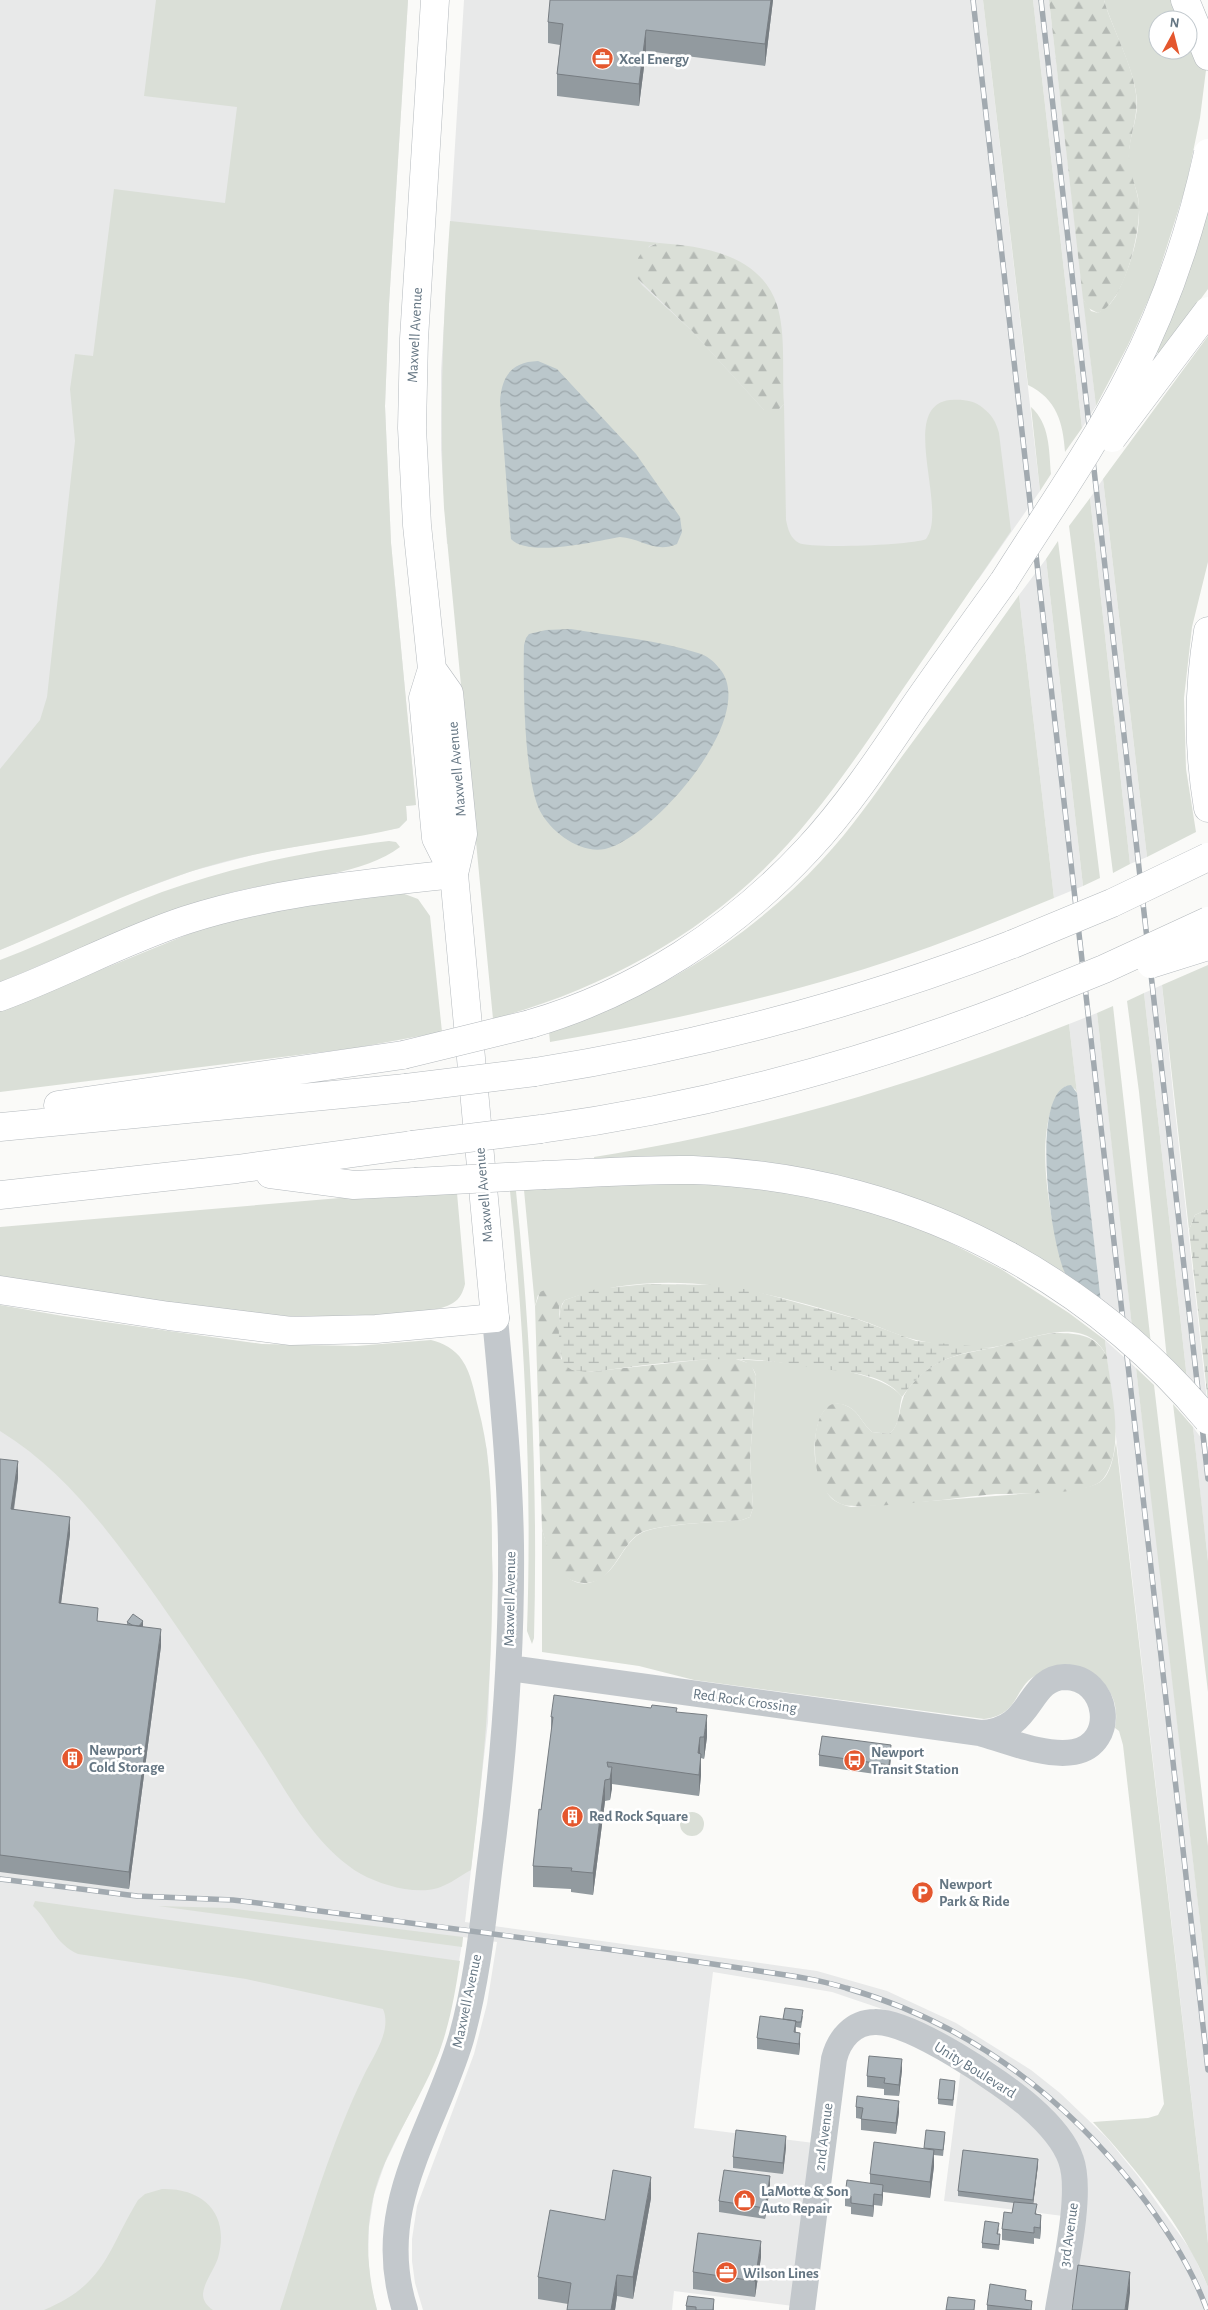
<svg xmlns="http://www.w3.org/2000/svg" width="1208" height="2310" viewBox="0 0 1208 2310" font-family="'Alegreya Sans',sans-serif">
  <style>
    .built { fill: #e8e9e9 }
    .green { fill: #dadfd7 }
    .forest { fill: url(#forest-firs) }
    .wetland { fill: url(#wetland-marsh) }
    .water { fill: url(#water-waves) }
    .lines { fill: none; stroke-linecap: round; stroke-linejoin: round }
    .major-casing { stroke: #b5babe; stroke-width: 29 }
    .highway-casing { stroke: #b4b9bd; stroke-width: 29 }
    .minor { stroke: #c3c8cc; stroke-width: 26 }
    .major { stroke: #fff; stroke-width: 28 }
    .highway { stroke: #fff; stroke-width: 28 }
    .rail-casing { stroke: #a2aab0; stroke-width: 5.5 }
    .rail { stroke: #fff; stroke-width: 4; stroke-dasharray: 11; stroke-linecap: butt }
    .highway-bridge-casing { stroke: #b4b9bd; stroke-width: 29; stroke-linecap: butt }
    .highway-bridge { stroke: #fff; stroke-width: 28 }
    .wall { fill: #929a9f }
    .shaded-wall { fill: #777d82 }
    .building { fill: #aab3b9; stroke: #777d82 }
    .labels { text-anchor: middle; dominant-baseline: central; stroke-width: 5; stroke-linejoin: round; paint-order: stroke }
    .poi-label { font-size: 15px; font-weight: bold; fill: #657683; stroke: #fff; text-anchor: start }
    .street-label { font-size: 15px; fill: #657683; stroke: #fff }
  </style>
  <defs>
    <pattern id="forest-firs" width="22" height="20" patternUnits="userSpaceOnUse" patternTransform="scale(1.25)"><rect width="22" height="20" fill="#dadfd7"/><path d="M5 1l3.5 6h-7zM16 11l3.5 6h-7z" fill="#b4b9b4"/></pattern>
    <pattern id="wetland-marsh" width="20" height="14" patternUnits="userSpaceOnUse" patternTransform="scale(1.25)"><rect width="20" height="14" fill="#dadfd7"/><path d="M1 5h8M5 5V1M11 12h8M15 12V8" fill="none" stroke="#b4b9b4"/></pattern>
    <pattern id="water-waves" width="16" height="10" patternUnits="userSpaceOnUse" patternTransform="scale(1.25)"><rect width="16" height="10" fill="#bbc7cb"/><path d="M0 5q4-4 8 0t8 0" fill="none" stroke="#9ca6aa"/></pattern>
  </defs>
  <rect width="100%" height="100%" fill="#fafaf8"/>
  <!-- built -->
  <path class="built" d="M0,0H408L389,304L385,406L391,543L416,805L406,806L407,820L399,828L260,853L192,871L121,897L0,950Z
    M464,0H983L1040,491L978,580L447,544L441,450V371Z
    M1033,0H1049L1096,406L1082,428Z
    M1103,479L1147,857L1130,864L1090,498Z
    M1046,559L1083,886L1054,898L1019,595Z
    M1162,985L1174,1102L1207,1401L1187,1379L1144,993Z
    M1097,1013L1124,1250L1132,1327L1101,1302L1069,1024Z
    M0,1336L468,1372L487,1450L493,1576L488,1722L465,1922L817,1971L887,1991L956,2023L1031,2070L1060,2093L1107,2138L1138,2176L1192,2252L1208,2287V2310H1068L1081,2161L897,2014L832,1992L713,1972L694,2128L814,2143L793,2306L674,2291L672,2310H423L415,2283L412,2261V2239L417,2206L474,2054L487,2004L497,1942L463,1937L453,1999L439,2053L385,2163L374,2195L369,2227L368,2257L371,2286L377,2310H0Z
    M1105,1340L1136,1368L1154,1517L1208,1991V2243Z
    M1193,1427L1208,1447V1561L1202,1509Z
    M961,2068L984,2081L1061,2154L1063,2216L944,2201Z"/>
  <!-- green -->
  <path class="green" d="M156,0H408L389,304L385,406L391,543L416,805L406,806L407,820L399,828C338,842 276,847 216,864C140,885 72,921 0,950V769L40,720L47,697L75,441L70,389L75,354L93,356L114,189L225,203L237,107L144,96Z
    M983,0H1033L1082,428L1065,452C1063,423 1057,399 1028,385Z
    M1104,0H1176L1185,20H1158V50H1188V28L1206,70L1200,118L1186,186L1154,287L1128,345L1096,406L1083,299L1091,311L1098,313L1110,304L1116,296C1130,268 1143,230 1138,197C1136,186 1130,176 1129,165C1126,143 1138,122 1137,101C1135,69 1113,31 1104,0Z
    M1208,211V289L1160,355L1156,351L1185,284Z
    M450,221L659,243L649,246L638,279L642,285L692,331L764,410L780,409L784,404L786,520C788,529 790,538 799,543C810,549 915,545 926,539C949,510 897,406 950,400C962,399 974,400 983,408C992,415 996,422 999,433L1011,531C972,588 933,645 894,702C854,761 815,819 764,869C690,942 593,992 493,1019L444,508C439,411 443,317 450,221Z
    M1208,336V562L1192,627L1184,698L1186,769L1196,832L1147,857L1103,479Z
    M1031,407C1050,424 1049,450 1051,474L1040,491Z
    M1090,498L1130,864L1113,873L1069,526Z
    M1058,541L1100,878L1083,886L1046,559Z
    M1019,595L1054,898C984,927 914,955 841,976C746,1004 648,1025 550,1042L549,1032C652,998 748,940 822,860C853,827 877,791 903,755C942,702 981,649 1019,595Z
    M389,841L396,842L400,847C358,879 277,879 226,894C148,916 75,952 0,982V960C55,939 107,913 162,892C234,866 313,850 389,841Z
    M402,893L418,899L430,916L442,1032L355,1048L0,1092V1011L201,929L285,908Z
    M1208,965V1209L1195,1215L1189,1230L1162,985Z
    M1144,993L1187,1379L1167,1359L1139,1092L1127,1001Z
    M1113,1006L1151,1344L1132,1327L1097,1013Z
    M1069,1024L1077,1093L1075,1089L1066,1086C1027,1120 1052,1236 1068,1278L964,1220L595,1163L594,1157C756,1132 916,1084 1069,1024Z
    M675,1182L765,1188L882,1213L943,1239L1001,1269L1069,1313L1105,1340L1107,1357C1086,1311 1028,1341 994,1347C979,1350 942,1345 926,1342C900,1338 876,1324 851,1317C756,1288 661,1266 565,1300L562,1304L560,1315L559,1305L538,1295L535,1306L524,1190L577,1188V1185Z
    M510,1191H516C531,1339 538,1489 534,1638L532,1644L527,1631C532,1485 525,1337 510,1191Z
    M457,1193L465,1284C463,1292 460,1299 453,1303C440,1311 419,1311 405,1313C271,1328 132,1297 0,1278V1227L340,1198Z
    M0,1305L63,1316L262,1344L356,1346L431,1340C443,1343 455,1349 462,1360C471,1373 474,1391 478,1407C491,1455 492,1504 492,1553C494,1660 484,1765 471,1870C460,1876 450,1884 438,1888C415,1895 381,1885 361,1874C316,1848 288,1794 261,1752C227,1701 194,1651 159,1601C114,1538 67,1472 0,1431Z
    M736,1359C774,1362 880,1366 902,1397C898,1410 901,1425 889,1434L872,1432C863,1425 859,1412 849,1407C818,1391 813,1439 815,1458C816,1468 823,1486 828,1494C833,1502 843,1505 851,1507L1072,1490C1080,1488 1093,1487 1100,1482C1111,1475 1114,1454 1116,1442L1208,2243V2287C1184,2227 1136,2169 1093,2122L1148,2118L1158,2115L1164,2104L1123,1745L1119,1731L1115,1728C1120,1703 1109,1683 1088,1670C1075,1671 1045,1671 1035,1676C1014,1687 1020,1715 984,1719L694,1680L639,1666L542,1652V1529C550,1559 571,1605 608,1572C621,1560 626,1540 643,1532C661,1524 719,1522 742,1520L750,1517L753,1508L750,1459L756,1376C754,1366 746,1361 736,1359Z
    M1136,1368L1154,1385L1208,1846V1991Z
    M1173,1404L1193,1427L1208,1561V1692Z
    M680 1824a12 12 0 1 1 24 0a12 12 0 1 1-24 0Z
    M35,1901L460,1961C455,1994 449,2029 436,2060C420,2099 396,2134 381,2172C364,2216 365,2265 377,2310H280C306,2230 328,2149 365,2073C374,2055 392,2030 383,2009L246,1979L78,1954C55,1944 50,1922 33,1906Z
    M158,1906L228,1908L463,1937L462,1947Z
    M162,2189C205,2188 230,2215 218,2258C214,2270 204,2282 203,2294C203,2301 207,2306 213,2310H44C106,2284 107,2251 138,2200L145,2194Z"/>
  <!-- forest -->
  <path class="forest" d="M1049,0H1104C1113,31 1132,62 1136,94C1139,115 1130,134 1129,154C1128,172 1138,188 1139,206C1140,233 1125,302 1098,313L1088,308L1083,299Z
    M659,243C703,246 761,255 777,305C786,333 782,373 784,404L777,411L764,410L692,331L638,279C631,260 642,248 659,243Z
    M547,1289L554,1291L559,1305L561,1359L587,1372L708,1359H736L751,1364L756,1376L750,1459L753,1508L750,1517L742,1520C719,1522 660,1524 642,1532C625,1541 619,1563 605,1575C600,1581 591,1583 584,1583C556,1582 548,1551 542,1529L535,1306L540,1292Z
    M1056,1333C1078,1333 1097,1335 1107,1357C1111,1393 1126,1449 1103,1479C1090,1496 1018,1493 996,1494C968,1496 859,1512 841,1504C820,1494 815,1470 815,1449C814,1430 821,1392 849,1407C859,1412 863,1425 872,1432L889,1434C903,1423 897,1403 908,1389C932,1358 956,1355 992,1348C1013,1343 1033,1335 1056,1333Z"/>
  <!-- wetland -->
  <path class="wetland" d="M1208,1209V1402L1189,1230L1195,1215Z
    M647,1284L721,1285L755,1291L857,1319L916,1341L993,1348C951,1354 927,1362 902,1397C885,1374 851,1373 825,1369C796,1365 765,1359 735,1359C685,1358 636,1367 587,1372L572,1370L564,1365C558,1353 556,1310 565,1300L596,1289Z"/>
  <!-- water -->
  <path class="water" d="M538,361L557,369L636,454L680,517L682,532L677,544C655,554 641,538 620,537C596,541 529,558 511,539L500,401C502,375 512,362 538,361Z
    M571,629C612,636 657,640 698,653C706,655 714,661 719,668C761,715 652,839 605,849C580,854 551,832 540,811C524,779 523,683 524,645L526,638L529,634L546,630Z
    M1071,1085L1077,1093L1101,1302C1092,1295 1073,1287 1067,1277C1051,1251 1028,1088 1071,1085Z"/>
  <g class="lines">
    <defs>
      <path id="major" d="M435,0L414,339L412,428L417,525L432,669L423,698L436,838L454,874
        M432,669L449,693L463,834L454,874L495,1318"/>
      <path id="highway" d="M1185,0L1208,56
        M1208,631C1198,690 1198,749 1208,808
        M0,997C63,974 122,941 186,920C273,892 363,884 454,874
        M530,1024C637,993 733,930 808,849C848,806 881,756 914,707C943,665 974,623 1004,581
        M535,1072C699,1046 858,1004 1013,944
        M58,1105L403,1055
        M0,1127L406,1088
        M541,1129C704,1107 866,1063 1020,1003
        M270,1174L354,1185L415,1182
        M545,1175C594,1173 644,1169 693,1170C803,1174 912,1202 1009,1256
        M0,1195L237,1169L412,1145
        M0,1290L169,1316L291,1331L376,1329L495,1318"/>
    </defs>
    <!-- major casing -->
    <use href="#major" class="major-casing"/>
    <!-- highway casing -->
    <use href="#highway" class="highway-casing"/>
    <!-- minor -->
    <path class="minor" d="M509,1668L980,1733C1035,1731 1026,1678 1065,1677C1109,1677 1118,1744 1074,1752C1046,1757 1007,1741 980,1733
      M405,2310C372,2207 433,2133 461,2039C477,1982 483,1922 490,1864C504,1758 512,1652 511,1546C510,1469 502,1394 495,1318
      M802,2310L834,2059C839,2039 853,2022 875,2022C911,2021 1002,2082 1030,2107C1046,2121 1064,2139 1071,2160C1083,2193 1064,2273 1058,2310"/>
    <!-- major -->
    <use href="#major" class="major"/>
    <!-- highway -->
    <use href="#highway" class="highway"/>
    <defs>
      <path id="rail" d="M973,0L1208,2070
        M1041,0L1208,1479
        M0,1879L137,1896L233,1900L282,1906C385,1919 488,1933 591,1947C643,1954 694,1961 746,1969C779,1974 814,1978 846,1988C965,2022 1061,2093 1137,2190C1165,2226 1191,2266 1207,2310"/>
    </defs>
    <!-- rail casing -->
    <use href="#rail" class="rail-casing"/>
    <!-- rail -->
    <use href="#rail" class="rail"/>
    <defs>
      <path id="highway-bridge" d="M1112,438L1208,311
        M1004,581C1046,514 1093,448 1129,377C1166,306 1191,231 1208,153
        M1013,944L1112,903L1208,857
        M1151,964L1208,946
        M1020,1003L1104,969L1208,921
        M403,1055L530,1024
        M406,1088L535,1072
        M412,1145L541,1129
        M415,1182L545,1175
        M1009,1256C1085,1298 1152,1353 1208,1420"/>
    </defs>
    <!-- highway-bridge casing -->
    <use href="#highway-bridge" class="highway-bridge-casing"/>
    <!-- highway-bridge -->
    <use href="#highway-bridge" class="highway-bridge"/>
  </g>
  <!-- wall -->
  <path class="wall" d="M773,0L765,66L646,51L639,106L557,96V74L560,45L548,43V22Z
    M0,1459L18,1478L14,1510L70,1534L61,1603L98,1621L127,1625V1622L143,1626V1627L161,1646L129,1889L0,1872Z
    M677,1712L707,1737L704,1759L701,1758V1775L699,1796L612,1784L610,1800L605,1801L593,1895L571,1892V1889L533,1887V1866L551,1737V1717Z
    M819,1755L891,1756L889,1776L819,1766Z
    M803,2016L801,2028L796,2027V2032L800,2044L799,2055L757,2049V2038L783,2019Z
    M902,2070L899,2096L884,2095V2089L867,2087V2076Z
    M955,2086L953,2106L938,2104V2099Z
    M856,2107L899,2112L896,2134L861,2130V2119L856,2118Z
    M945,2137L943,2156L934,2155V2166L930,2198L883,2192L882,2206L874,2205L873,2217L851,2214V2207L845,2206V2195L870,2183V2174L924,2149Z
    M786,2147L783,2174L733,2168V2157Z
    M1038,2165L1033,2204L1041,2226L1040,2239L1034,2238V2244L1002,2240V2229L1012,2213L1014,2203L958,2196V2191Z
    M770,2187L765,2219L719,2212V2201Z
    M651,2198L633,2299L617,2296L615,2310H567L568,2304L538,2299V2277L605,2220Z
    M999,2228L998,2234L1000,2240L999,2250L982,2248V2243Z
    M761,2257L755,2297L693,2289V2272Z
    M1026,2300L1032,2310H987V2305Z
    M714,2304V2310H686V2306Z"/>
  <!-- shaded-wall -->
  <path class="shaded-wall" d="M771,0H773L765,66V44Z
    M646,30V51L639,106V84Z
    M18,1461V1478L11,1526V1509Z
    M70,1517V1534L59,1619V1603Z
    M143,1621V1626L137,1635V1629Z
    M161,1629V1646L129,1889V1872Z
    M707,1715V1737L704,1759V1737Z
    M700,1737V1758L698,1753Z
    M891,1745V1756L889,1776V1765Z
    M701,1754V1775L699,1796V1775Z
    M612,1767V1789L610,1800V1779Z
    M605,1780V1801L593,1895V1873Z
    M800,2033V2044L799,2055V2044Z
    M902,2059V2070L899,2096V2085Z
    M899,2101V2112L896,2134V2123Z
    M786,2136V2147L783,2174V2163Z
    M934,2150V2166L930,2198V2182Z
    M1038,2159V2165L1033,2206V2200Z
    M770,2176V2187L765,2219V2208Z
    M651,2177V2198L633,2299V2277Z
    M883,2185V2196L882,2206V2195Z
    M874,2194V2205L873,2217V2206Z
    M1041,2215V2226L1040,2239V2228Z
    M761,2241V2257L755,2297V2281Z
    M1130,2272V2293L1128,2310H1125Z
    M617,2275V2296L615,2310H611Z"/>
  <!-- building -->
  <path class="building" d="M550,0H771L765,44L646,30L639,84L557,74L563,24L548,22Z
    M0,1459L18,1461L11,1509L70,1517L59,1603L98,1608L97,1621L161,1629L129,1872L0,1855Z
    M133,1614L143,1621L139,1626L132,1625L127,1622Z
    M554,1695L651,1708L652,1705L677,1708L676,1712L707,1715L704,1737H700L698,1753L701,1754L699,1775L607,1762L608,1767H612L610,1779L605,1780L593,1873L571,1871L572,1868L533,1866L539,1809L541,1810L553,1717H551Z
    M822,1736L891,1745L889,1765L819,1755Z
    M785,2008L803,2010L801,2022H796V2021L783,2019Z
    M760,2016L796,2021L794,2032L800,2033L799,2044L757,2038Z
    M869,2056L902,2059L899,2085L884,2083L885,2078L867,2076Z
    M940,2079L955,2081L953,2100L938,2099Z
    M857,2096L899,2101L896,2123L861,2119L863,2108L856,2107Z
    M736,2130L786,2136L783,2163L733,2157Z
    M926,2130L945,2132L943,2150L924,2148Z
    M874,2142L934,2150L930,2182L870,2174Z
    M963,2150L1038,2159L1033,2200L958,2191Z
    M613,2170L651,2177L633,2277L617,2275L611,2310H567L571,2283L538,2277L550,2210L605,2220Z
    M724,2170L770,2176L765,2208L719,2201Z
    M847,2180L883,2185L882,2195L874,2194L873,2206L851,2203V2196L845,2195Z
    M1014,2202L1037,2204L1035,2214L1041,2215L1040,2228L1034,2227V2233L1002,2229L1004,2212L1012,2213Z
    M985,2221L999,2223L997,2234H1000L999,2245L982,2243Z
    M698,2233L761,2241L755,2281L693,2272Z
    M1078,2265L1130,2272L1125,2310H1072Z
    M990,2284L1026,2290L1025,2300L1032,2301L1031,2310L987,2305Z
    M688,2296L714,2299L713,2310H696V2307L686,2306Z
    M948,2297L975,2300L974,2310H946Z"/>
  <!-- icons -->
  <defs>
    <symbol id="office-disc" viewBox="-11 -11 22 22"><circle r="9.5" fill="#e4572e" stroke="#fff"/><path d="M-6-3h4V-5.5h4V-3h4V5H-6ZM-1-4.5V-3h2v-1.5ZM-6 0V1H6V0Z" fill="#fff"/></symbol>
    <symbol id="building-disc" viewBox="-11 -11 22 22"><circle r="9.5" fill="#e4572e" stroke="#fff"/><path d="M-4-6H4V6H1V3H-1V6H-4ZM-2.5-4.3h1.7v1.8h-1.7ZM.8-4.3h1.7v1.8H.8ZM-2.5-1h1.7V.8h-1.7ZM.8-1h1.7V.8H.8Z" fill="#fff"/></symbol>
    <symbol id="bus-disc" viewBox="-11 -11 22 22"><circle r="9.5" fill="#e4572e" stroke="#fff"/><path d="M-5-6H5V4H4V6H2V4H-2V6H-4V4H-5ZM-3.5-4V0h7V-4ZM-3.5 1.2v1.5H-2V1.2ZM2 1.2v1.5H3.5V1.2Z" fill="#fff"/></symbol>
    <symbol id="parking-disc" viewBox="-11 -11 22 22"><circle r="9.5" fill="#e4572e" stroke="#fff"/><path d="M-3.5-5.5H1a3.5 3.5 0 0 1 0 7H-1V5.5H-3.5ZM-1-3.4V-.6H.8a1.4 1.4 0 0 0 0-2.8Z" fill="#fff"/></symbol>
    <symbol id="shop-disc" viewBox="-11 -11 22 22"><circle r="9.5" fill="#e4572e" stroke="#fff"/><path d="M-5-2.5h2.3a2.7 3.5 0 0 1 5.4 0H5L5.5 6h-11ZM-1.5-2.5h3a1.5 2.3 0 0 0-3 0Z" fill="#fff"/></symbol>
  </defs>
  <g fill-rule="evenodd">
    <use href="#office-disc" x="590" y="46" width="25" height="25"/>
    <use href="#building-disc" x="60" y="1746" width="25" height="25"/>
    <use href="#bus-disc" x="842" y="1748" width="25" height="25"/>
    <use href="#building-disc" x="560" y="1804" width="25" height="25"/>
    <use href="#parking-disc" x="910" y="1880" width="25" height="25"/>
    <use href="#shop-disc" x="732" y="2188" width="25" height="25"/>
    <use href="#office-disc" x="714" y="2260" width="25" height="25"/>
  </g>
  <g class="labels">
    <!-- poi labels -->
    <g class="poi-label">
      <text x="619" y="59">Xcel Energy</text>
      <text x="89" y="1750">Newport<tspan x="89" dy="17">Cold Storage</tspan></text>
      <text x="871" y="1752">Newport<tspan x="871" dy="17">Transit Station</tspan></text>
      <text x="589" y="1816">Red Rock Square</text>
      <text x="939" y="1884">Newport<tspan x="939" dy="17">Park &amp; Ride</tspan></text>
      <text x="761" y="2191">LaMotte &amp; Son<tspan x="761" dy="17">Auto Repair</tspan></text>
      <text x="743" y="2273">Wilson Lines</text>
    </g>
    <!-- street labels -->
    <g class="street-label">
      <text transform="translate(415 335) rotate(-87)">Maxwell Avenue</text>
      <text transform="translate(457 769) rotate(-95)">Maxwell Avenue</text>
      <text transform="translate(484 1195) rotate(-95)">Maxwell Avenue</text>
      <text transform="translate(510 1599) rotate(-89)">Maxwell Avenue</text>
      <text transform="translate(745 1701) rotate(8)">Red Rock Crossing</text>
      <text transform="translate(467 2001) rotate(-78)">Maxwell Avenue</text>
      <text transform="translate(975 2070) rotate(32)">Unity Boulevard</text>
      <text transform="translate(824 2137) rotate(-83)">2nd Avenue</text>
      <text transform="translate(1069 2235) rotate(-82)">3rd Avenue</text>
    </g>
  </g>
  <!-- north arrow -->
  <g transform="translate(1173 35) rotate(7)"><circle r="24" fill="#ffffff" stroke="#c1c8cd"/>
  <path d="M0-4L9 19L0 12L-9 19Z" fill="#e4572e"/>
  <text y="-8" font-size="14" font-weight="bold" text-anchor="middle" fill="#657683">N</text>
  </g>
</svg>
